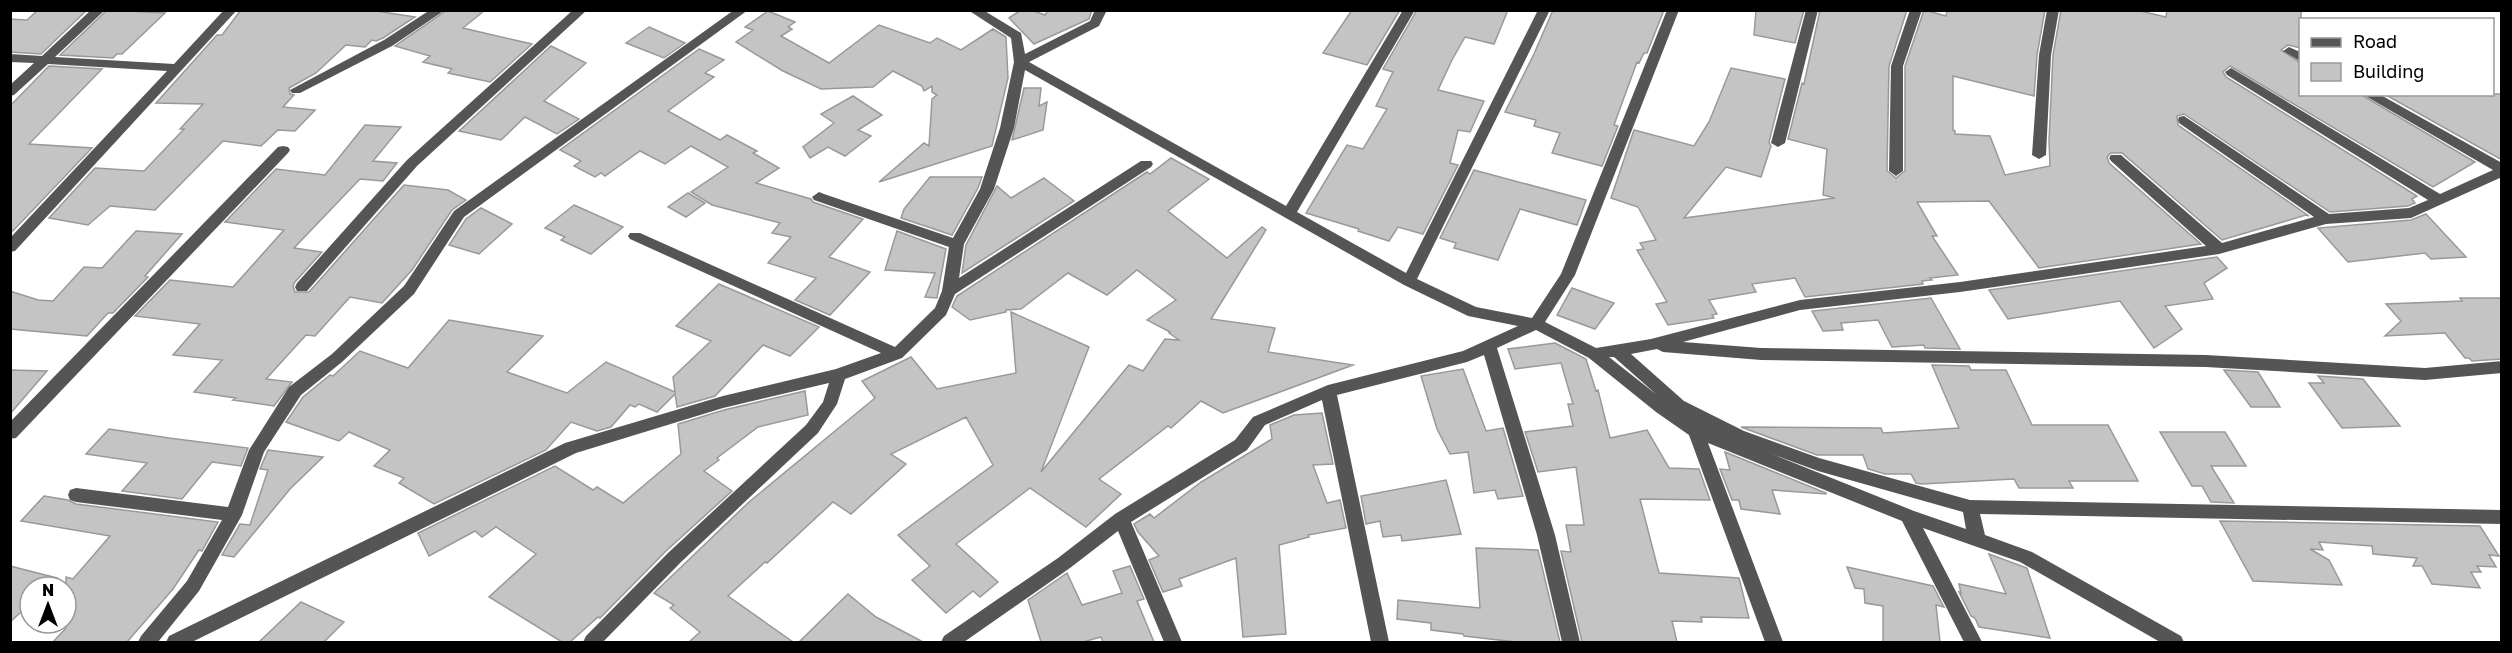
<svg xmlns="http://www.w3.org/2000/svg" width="2512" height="653" viewBox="0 0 2512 653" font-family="'Golos Text',sans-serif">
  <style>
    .building { fill: #c4c4c4; stroke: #999; stroke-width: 1.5 }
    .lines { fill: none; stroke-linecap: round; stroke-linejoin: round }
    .minor { fill: #555; fill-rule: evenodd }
  </style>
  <rect width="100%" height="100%" fill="#fff"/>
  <!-- building -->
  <path class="building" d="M38,10H87L41,54L10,52V19L27,20Z
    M107,10L165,13L122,54H117L113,58L60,55Z
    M241,10H370L415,17L383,38L376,41L372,40L365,47L346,45L316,73L289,88L290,94L294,95L283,107L315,110L295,131L278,130L261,146L223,141L155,210L110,206L88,225L49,218L95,168L144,171L184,129H180L203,104L156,103L217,35H222Z
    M447,10H485L463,28L532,44L490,82L448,73L452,69L423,62L430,56L395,46Z
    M1021,10H1031L1045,15L1048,10H1092L1089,19L1034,44L1009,18Z
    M1352,10H1400L1367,65L1323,53Z
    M1417,10H1508L1494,44L1465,37L1452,60L1438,90L1484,101L1470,132L1458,130L1450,163L1458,165L1423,234L1398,227L1389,241L1358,231L1359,229L1306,213L1347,145L1363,149L1387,109L1376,106L1393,72L1383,69Z
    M1553,10H1664L1647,53H1644L1639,63L1637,62L1614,125L1618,126L1602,166L1552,153L1560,133L1534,126L1536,120L1505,112L1534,54Z
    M1756,10H1804L1795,43L1754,35Z
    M1820,10H1907L1889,66L1887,171L1896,178L1905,171V66L1924,10L1946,16L1947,10H2045L2037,55L2034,96L1953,76V130L1955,131V134L1990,136L2005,175L2050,166L2049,141L2053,55L2061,10H2136L2166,17L2167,10H2301V48L2288,45L2281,50L2301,63V94H2360L2475,162L2433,187L2230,66L2223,72L2226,77L2417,196L2412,199L2415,203L2408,206L2330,212L2184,114L2177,116L2178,125L2309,216L2306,215L2222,240L2122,153H2111L2107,157L2109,163L2201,244L2039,268L1989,201L1917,202L1937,236H1932L1958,275L1930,278L1932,280L1922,281L1923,284L1805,297L1795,278L1752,284L1756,292L1709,300L1717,314L1712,315L1714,318L1668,325L1656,304L1667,302L1637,250L1644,249L1640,243L1656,240L1638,207L1611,198L1634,130L1694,146L1709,122L1731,68L1785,79L1769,142L1771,146L1761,177L1726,167L1684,218L1835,198L1823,195L1827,149L1788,139L1802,83L1804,84Z
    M768,11L795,22L788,27L792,29L781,36L829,63L879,25L930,43L937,38L961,50L993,29L1006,37L1008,78L992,146L879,182L924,143L929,146L932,99L937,95L932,92V86L924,91L922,86L893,71L873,87L821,89L783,71L736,42L753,30L745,27Z
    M649,27L685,43L664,58L626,43Z
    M551,46L586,63L544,101L579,119L557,134L525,117L501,140L459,131Z
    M699,49L724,60L705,73L714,77L668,111L720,140L727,135L757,151L753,153L779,168L756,183L811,199L813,202L863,219L829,257L870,272L830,315L795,300L816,278L768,263L791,237L772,233L780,223L712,205L691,192L728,167L691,146L665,164L640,151L605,176L601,173L595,177L574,166L581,161L560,150Z
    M49,66L102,69L29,144L92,148L10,234V106Z
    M1024,88H1041L1039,106L1047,102L1043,130L1012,140Z
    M2384,94H2502V160Z
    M853,96L882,115L858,130L871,136L845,156L828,147L810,158L803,147L834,123L821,114Z
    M365,125L401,127L373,161L397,163L383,181L360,179L294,248L322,252L295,282L293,286L295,292H309L404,185L448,190L466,200L452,210L412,270L382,303L350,297L315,336L306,335L266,379L292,382L274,406L233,400L236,398L194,392L222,360L173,355L200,324L135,316L170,280L233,287L284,230L225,222L276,169L325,175Z
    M1171,158L1209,179L1168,211L1227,258L1262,227L1266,230L1211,319L1275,328L1268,352L1353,365L1223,413L1201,401L1171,428L1168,426L1099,479L1121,494L1086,527L1030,488L956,544L998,582L980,597L973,591L946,613L912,580L930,566L898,535L993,465L966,417L891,454L906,464L851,514L833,502L767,563L765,562L728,596L793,642H689L700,632L670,608L674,605L654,593L749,502L875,398L862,381L911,357L937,389L1016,373L1011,312L1089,347L1041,472L1129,365L1143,371L1165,339L1179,340L1169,333L1170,332L1147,320L1176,300L1137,270L1107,295L1068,273L1021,309L1006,310V312L970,320L952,307L957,296L1147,172L1150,174Z
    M1474,170L1586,200L1577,225L1520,209L1498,260L1454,248L1456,243L1440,238Z
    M930,177H982L978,188L952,235L901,218L904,209Z
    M1044,178L1074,201L962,273L966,245L997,186L1011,198Z
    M688,193L705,203L686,217L668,207Z
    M574,205L623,227L591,254L561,240L565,237L545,228Z
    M481,208L512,224L479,254L449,245L466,219Z
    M2426,214L2466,257L2431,259L2425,253L2348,262L2318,228L2411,220Z
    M136,231L182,234L145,276L148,277L113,313H108L87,336L10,329V291L38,300L53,301L84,267L102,268Z
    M897,231L946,249L937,298L925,297L935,273L885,270Z
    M2217,257L2227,268L2204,283L2213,299L2165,306L2182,329L2154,348L2120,301L2008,319L1989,290Z
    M719,284L819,327L790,356L763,345L715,396L677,407L675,394L657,412L639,404L635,407L630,405L611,427L597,431L571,422L546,450L434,504L399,483L404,478L374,466L390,450L349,432L339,441L286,422L303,397L330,375L333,376L360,351L408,368L449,320L543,336L507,372L567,393L606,362L675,392L673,377L711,341L676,326Z
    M1572,288L1614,303L1595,329L1557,315Z
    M1931,298L1960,349L1925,348L1924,345L1892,347L1878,320L1841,323L1843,330L1823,331L1812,311Z
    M2460,298H2502V359L2472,361L2469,358H2465L2445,333L2385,336L2401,321L2386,304L2462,301Z
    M1555,343L1586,359L1596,391L1598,390L1610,438L1647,430L1669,468L1699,469L1710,500L1640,499L1659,573L1739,578L1749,618L1701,617L1702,622L1672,621L1677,642H1582L1561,551L1571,552L1566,525H1584L1576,467L1538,472L1525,432L1573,426L1568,404H1573L1561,363L1515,369L1508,349Z
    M1932,365L1969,366L1971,370H2006L2032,425H2108L2138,481H2069L2073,488H2019L2014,479L1922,484L1916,483L1911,474H1885L1868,469L1863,455H1817L1741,427L1881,428L1883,433L1959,428Z
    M1463,369L1486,431L1503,428L1523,496L1498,499L1495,490L1474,493L1468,452L1450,454L1437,429L1421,376Z
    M10,370L47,371L10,414Z
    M2224,370L2258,372L2280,407H2251Z
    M2318,376L2363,379L2400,426L2342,428L2309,383H2324Z
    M805,391L808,415L758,427L717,458L719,460L704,471L732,491L666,551L600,618L598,617L570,642H562L489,597L536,554L496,527L482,537L475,531L429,556L418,533L555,466L593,490L597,487L623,503L681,454L678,424L724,410Z
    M1322,413L1333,464L1313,465L1327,503L1340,500L1346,528L1308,535L1309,537L1279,545L1286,634L1243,637L1236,558L1179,579L1182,586L1163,592L1149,560L1159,556L1138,532L1134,524L1150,514L1154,518L1201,482L1272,439L1270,425L1294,415Z
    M109,429L169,438L248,448L241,466L212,462L182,499L122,491L147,463L86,454Z
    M2160,432H2225L2246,466H2211L2234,503L2211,502L2202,486H2192Z
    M268,450L323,457L290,489L234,557L222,555L240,524L250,525L268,470L260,469Z
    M1725,452L1826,493V494L1772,490L1780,514L1741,509L1739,500H1732L1720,469L1730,470Z
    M1446,480L1461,534L1402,541L1401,535L1383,537L1380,521L1366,524L1361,496Z
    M44,496L68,500L76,504L218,522L202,551L199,550L173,589L127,642H53L66,628V577L73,579L110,536L21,521Z
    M2220,521L2480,526L2499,556L2489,555L2496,567L2477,566L2481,572H2471L2480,588L2432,584L2422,566H2413L2417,558L2373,554L2372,546L2319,542L2323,550L2310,549L2329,560L2342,585L2253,581Z
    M1476,548L1538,550L1560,642H1516L1464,636L1463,634L1431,630V623L1397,619L1398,600L1480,608Z
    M1989,554L2027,568L2050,638L1979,627L1975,618L1971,616L1959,592L1961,593L1959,584L2006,594Z
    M10,566L57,578L48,587H30V604L10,622Z
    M1130,566L1144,599L1137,601L1154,642H1103L1101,637L1083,642H1041L1028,600L1067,573L1082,605L1122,593L1113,571Z
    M1847,567L1933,586L1944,607L1936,605L1940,642H1883V606L1865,603L1864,589L1855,588Z
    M848,594L876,617L923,642H799Z
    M301,602L344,622L324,642H259Z"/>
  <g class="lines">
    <!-- minor -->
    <path class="minor" d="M91,10H105L55,57L174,64L224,10H237L15,251L10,252V238L167,71L48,64L14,95L10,96V85L34,63L10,62V54L42,56Z
      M430,10H445L392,46L300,93H292L290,90L384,40Z
      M573,10H587L417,166L307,291H297L295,287L297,283L407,160Z
      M734,10H748L464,217L414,294L342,362L301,395L264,452L242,515L199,591L158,642H138L141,636L187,581L222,520L76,502L70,500L68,495L70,490L76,488L228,507L249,450L289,387L332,354L404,286L454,211Z
      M968,10H983L1021,33L1025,54L1090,21L1095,10H1107L1099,26L1029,62L1286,206L1403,10H1415L1297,212L1406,273L1538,10H1550L1417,279L1476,307L1532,318L1561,274L1667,10H1679L1575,275L1545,322L1596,348L1651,339L1800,300L1960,282L2206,246L2111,161L2109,158L2111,155H2121L2222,243L2314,217L2179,123L2178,120L2179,117L2184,116L2329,214L2409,208L2428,200L2227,75L2225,72L2231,68L2440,194L2493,170L2362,94H2379L2502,163V177L2411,218L2326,224L2219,254L1960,292L1800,310L1683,342L1761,348L2206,355L2425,368L2502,361V373L2425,380L2206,367L1761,360L1663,352L1657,349L1631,354L1684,401L1744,431L1819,458L1970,500L2502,510V524L1980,514L1985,535L2032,552L2181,636L2184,642H2160L2020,562L1923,528L1982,642H1964L1902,521L1708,443L1783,642H1765L1689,435L1656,412L1589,358L1536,330L1497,348L1555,535L1580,642H1562L1537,535L1484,355L1467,362L1337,395L1389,642H1371L1322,400L1265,425L1247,450L1131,522L1182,642H1164L1118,531L1070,568L964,642H941L944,636L1058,558L1115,514L1235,440L1253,417L1328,385L1463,351L1518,326L1468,316L1404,285L1025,70L1014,128L994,189L964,244L959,278L1141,161H1151L1153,164L1151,167L955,294L946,315L902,358L845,379L837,404L818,433L680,563L603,642H583L586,636L668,553L806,425L823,402L829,383L723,408L576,453L192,642H166L169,636L565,443L723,396L836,369L881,353L630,239L628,236L630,233H640L895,347L935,308L942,291L949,247L814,200L812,197L819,192L824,194L953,238L980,189L1000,128L1014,62L1011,38ZM1609,357H1614L1657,395ZM1772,454L1818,471L1963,512L1966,529L1914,511Z
      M1806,10H1818L1785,143L1778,147L1771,143Z
      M1910,10H1922L1903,66V171L1896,176L1889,171L1891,66Z
      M2047,10H2059L2051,55L2046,155L2039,159L2032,155L2039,55Z
      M2289,47L2300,52V61L2283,51Z
      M283,146L288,147L290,150L288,153L16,438L10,439V422L278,147Z"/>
  </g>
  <!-- border -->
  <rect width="2512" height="653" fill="none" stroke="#000000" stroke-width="24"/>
  <!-- legend -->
  <rect x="2299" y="18" width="195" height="78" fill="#ffffff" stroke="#999999" stroke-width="1.5"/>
  <rect x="2311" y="38" width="30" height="9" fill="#555555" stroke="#999999" stroke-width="1.5"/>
  <text x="2353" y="48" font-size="18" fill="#000000">Road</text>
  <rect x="2311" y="63" width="30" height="18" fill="#c4c4c4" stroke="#999999" stroke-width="1.5"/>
  <text x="2353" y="78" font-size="18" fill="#000000">Building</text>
  <!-- north arrow -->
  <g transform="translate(48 605)"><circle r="28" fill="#ffffff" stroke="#999999" stroke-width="1.5"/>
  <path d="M0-4.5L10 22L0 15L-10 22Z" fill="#000000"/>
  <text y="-9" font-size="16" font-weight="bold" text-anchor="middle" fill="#000000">N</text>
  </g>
</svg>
